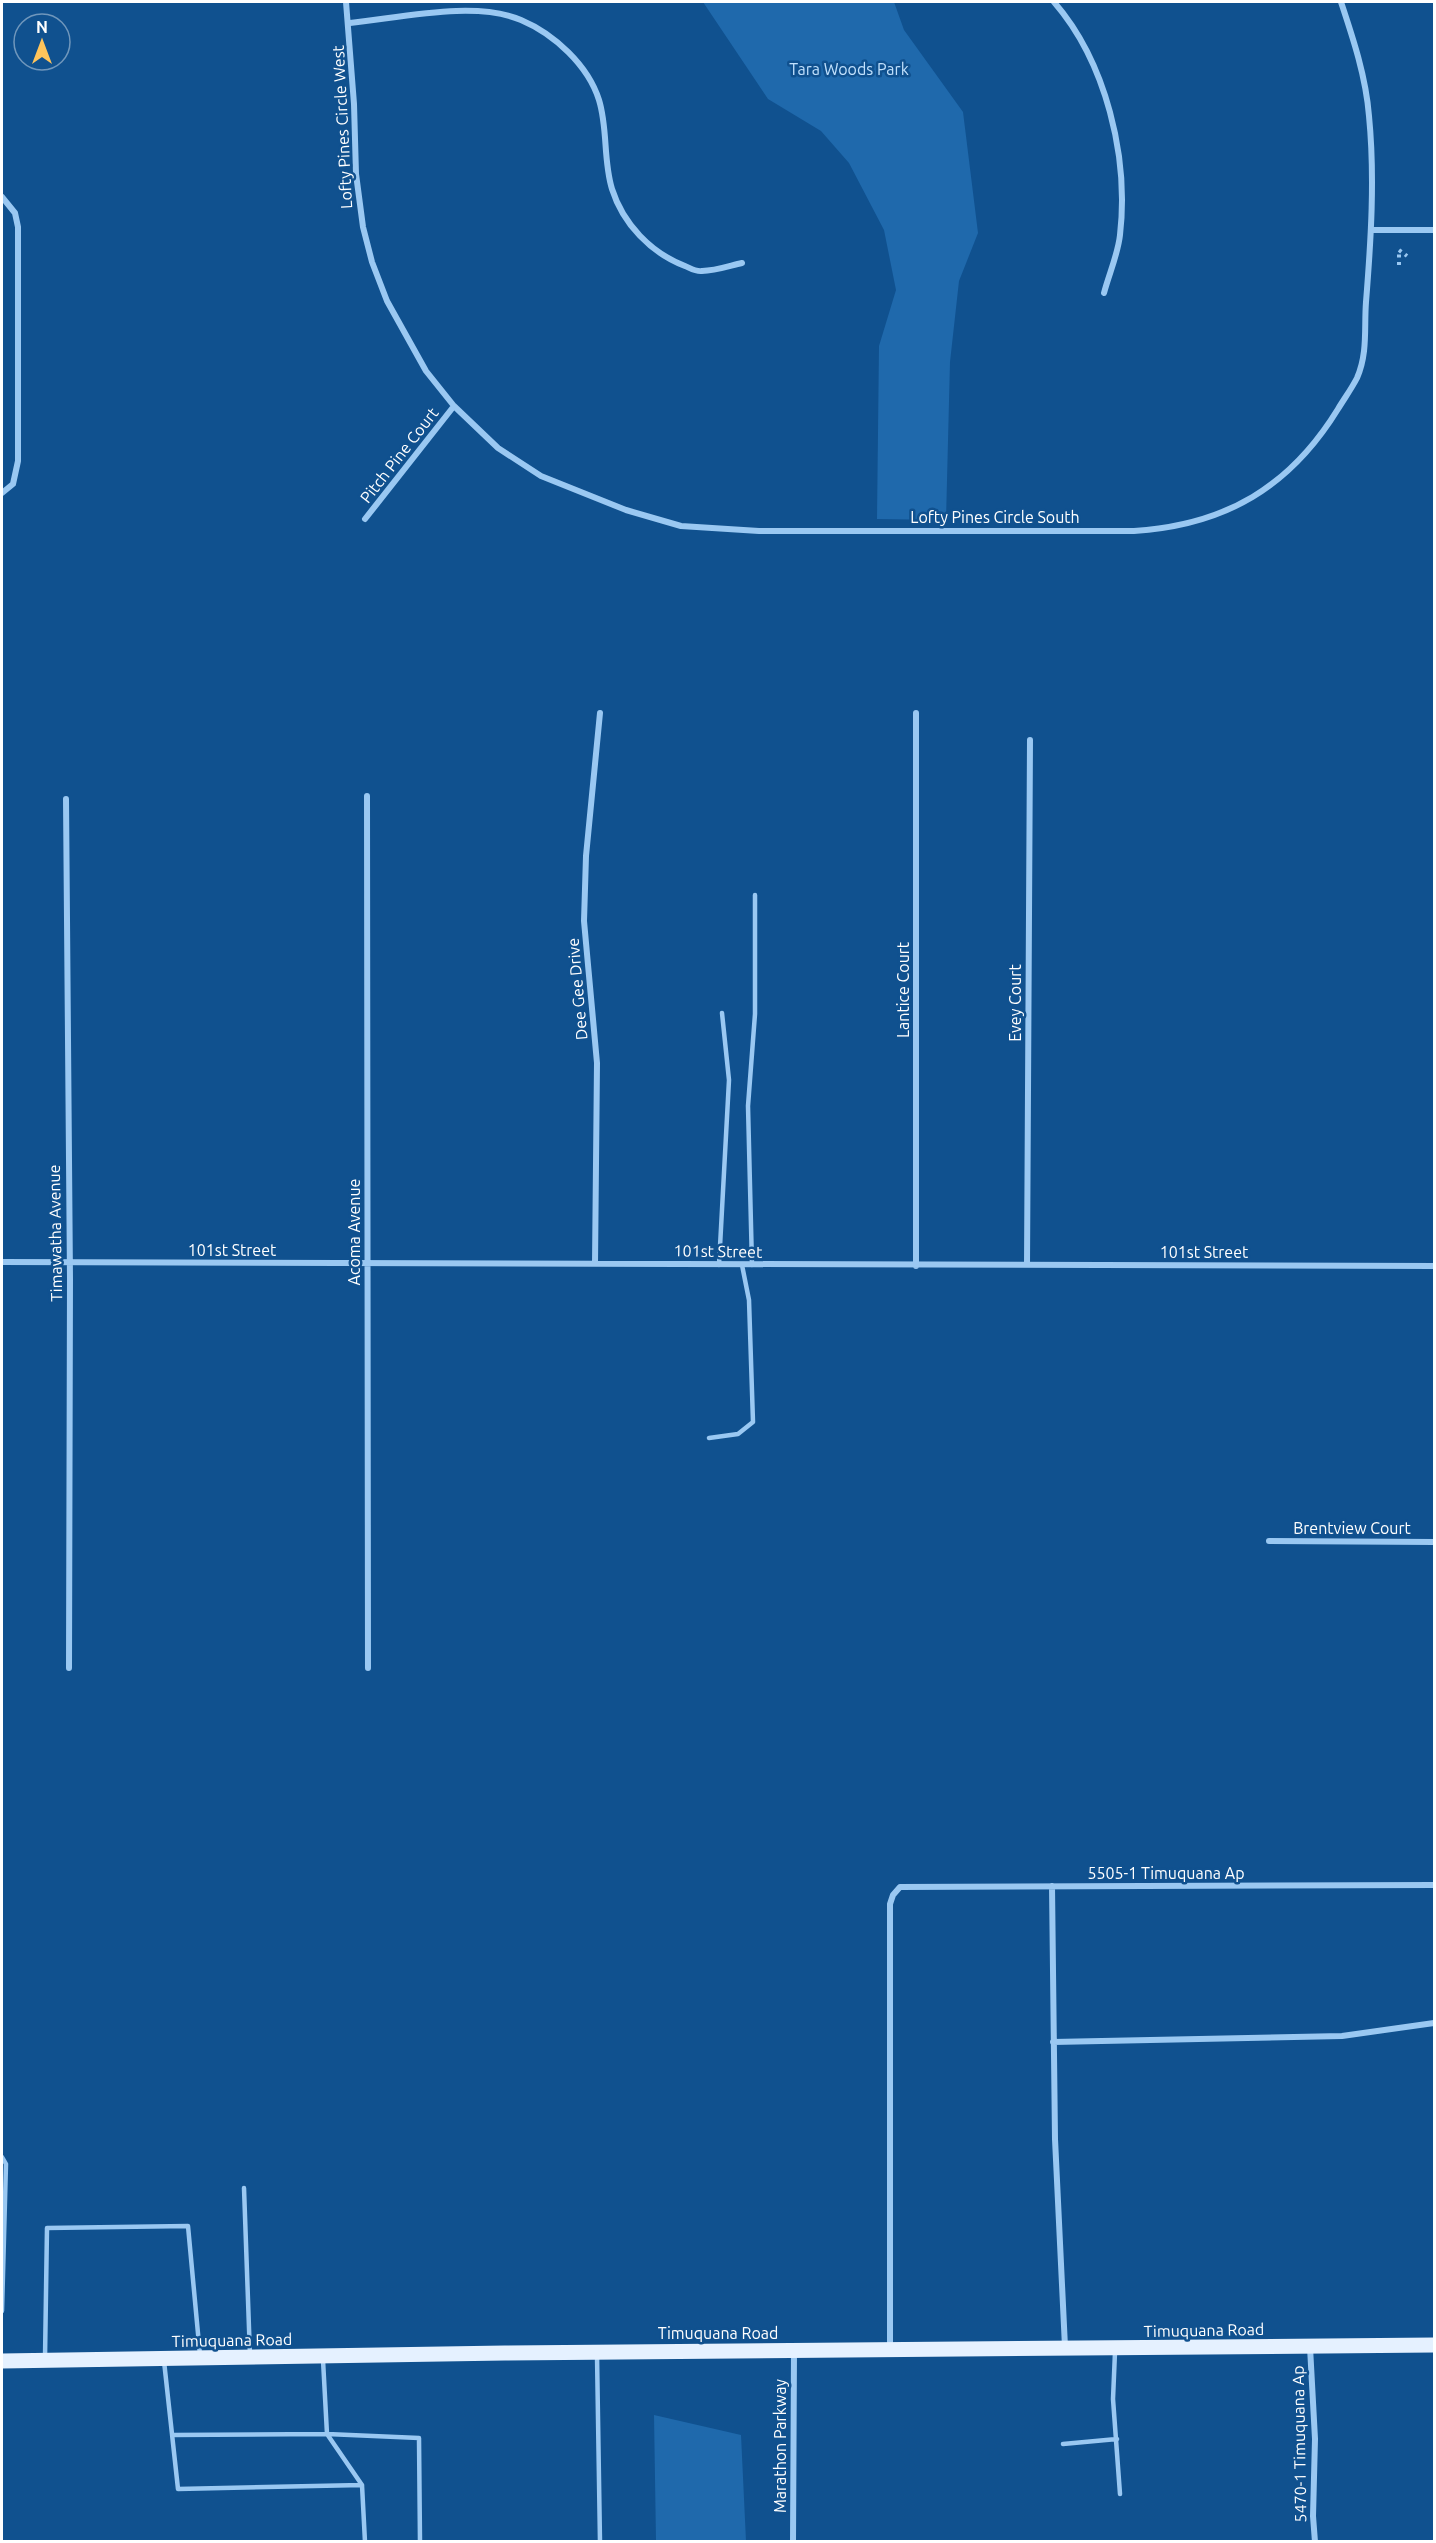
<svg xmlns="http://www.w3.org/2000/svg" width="1436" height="2543" viewBox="0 0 1436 2543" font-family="Ubuntu,sans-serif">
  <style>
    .green { fill: #1f69ac }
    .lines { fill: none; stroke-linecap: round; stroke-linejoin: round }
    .path { stroke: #9ac8f2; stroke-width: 4; stroke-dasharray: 3 4.5; stroke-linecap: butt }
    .lane { stroke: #9ac8f2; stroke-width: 4.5 }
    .street { stroke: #9ac8f2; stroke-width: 6 }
    .primary { stroke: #e5f1ff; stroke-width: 15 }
    .labels { text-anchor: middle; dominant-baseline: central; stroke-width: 5; stroke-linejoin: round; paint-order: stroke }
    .park-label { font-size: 16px; fill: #c1e1fd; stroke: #10518f }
    .street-label { font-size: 16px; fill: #fff; stroke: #10518f }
  </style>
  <rect width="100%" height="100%" fill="#10518f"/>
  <!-- green -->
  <path class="green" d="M703,2H894L904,30L963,112L978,233L959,281L950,362L946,520L877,519L879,346L896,290L884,230L849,163L821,131L768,99Z
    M654,2415L741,2435L746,2541H656Z"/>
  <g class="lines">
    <!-- path -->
    <path class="path" d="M1399,265V250L1407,256"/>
    <!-- lane -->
    <path class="lane" d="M719,1265L729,1080L722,1013
      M752,1265L748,1106L755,1014V895
      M709,1438L738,1434L753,1422L749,1300L742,1265
      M2,2157L6,2164L2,2311
      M244,2188L250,2356
      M1115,2352L1113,2399L1120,2494
      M597,2355L600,2542
      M45,2358L47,2228L188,2226L200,2355
      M323,2360L327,2434L419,2438L420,2542
      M164,2361L178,2489L362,2485L365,2542
      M172,2435L327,2434L362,2485
      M1063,2444L1117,2439"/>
    <!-- street -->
    <path class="street" d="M346,2L354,104L356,174L363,227L372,262L387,301L426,371L454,406L498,448L541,476L626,510L681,526L759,531H1134C1226,525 1290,487 1338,409C1344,399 1352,388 1357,378C1368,353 1364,328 1366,302C1371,240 1375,177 1369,116C1366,77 1353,38 1341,2
      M1054,2C1106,62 1129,157 1120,235C1118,254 1109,274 1104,293
      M350,23C399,18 475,0 521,20C554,34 588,65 599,100C608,129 603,160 612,189C623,224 651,253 685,266C690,268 696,272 702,271C715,271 729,266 742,263
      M2,197L15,213L18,227V461L13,484L2,493
      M1371,230H1434
      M365,519L454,406
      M916,713V1266
      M367,796L368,1668
      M66,799L70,1279L69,1668
      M2,1262L1434,1266
      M595,1264L597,1063L584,921L586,856L600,713
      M1027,1265L1030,740
      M1269,1541L1434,1542
      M1052,1886L1055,2139L1065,2347
      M1053,2042L1342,2036L1434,2023
      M1310,2347L1315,2439L1313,2516L1315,2542
      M890,2348V1904L893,1895L900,1887L1434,1885
      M793,2542L794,2351"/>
    <!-- primary -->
    <path class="primary" d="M2,2361L505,2353L1434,2345"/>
  </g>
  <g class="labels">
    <!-- park labels -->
    <g class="park-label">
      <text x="849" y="69">Tara Woods Park</text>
    </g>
    <!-- street labels -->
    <g class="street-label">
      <text transform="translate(342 127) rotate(-93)">Lofty Pines Circle West</text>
      <text transform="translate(399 455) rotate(-52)">Pitch Pine Court</text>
      <text x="995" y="517">Lofty Pines Circle South</text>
      <text transform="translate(577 989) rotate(-95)">Dee Gee Drive</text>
      <text transform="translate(903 990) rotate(-90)">Lantice Court</text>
      <text transform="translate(1015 1003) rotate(-90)">Evey Court</text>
      <text transform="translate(354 1232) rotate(-90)">Acoma Avenue</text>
      <text transform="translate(55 1233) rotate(-91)">Timawatha Avenue</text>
      <text x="232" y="1250">101st Street</text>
      <text transform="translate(718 1251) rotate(1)">101st Street</text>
      <text x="1204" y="1252">101st Street</text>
      <text x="1352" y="1528">Brentview Court</text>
      <text x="1166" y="1873">5505-1 Timuquana Ap</text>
      <text transform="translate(1204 2330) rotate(-1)">Timuquana Road</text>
      <text x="718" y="2333">Timuquana Road</text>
      <text transform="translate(232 2340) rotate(-1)">Timuquana Road</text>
      <text transform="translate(1299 2444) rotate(-91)">5470-1 Timuquana Ap</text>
      <text transform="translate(780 2446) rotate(-90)">Marathon Parkway</text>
    </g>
  </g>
  <!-- border -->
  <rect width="1436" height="2543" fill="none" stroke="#ffffff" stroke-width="6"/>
  <!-- north arrow -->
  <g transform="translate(42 42)"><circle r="28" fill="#10518f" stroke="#7097bc" stroke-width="1.5"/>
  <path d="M0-4.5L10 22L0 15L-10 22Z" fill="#ffc45b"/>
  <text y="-9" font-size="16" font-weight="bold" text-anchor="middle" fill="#ffffff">N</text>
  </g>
</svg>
